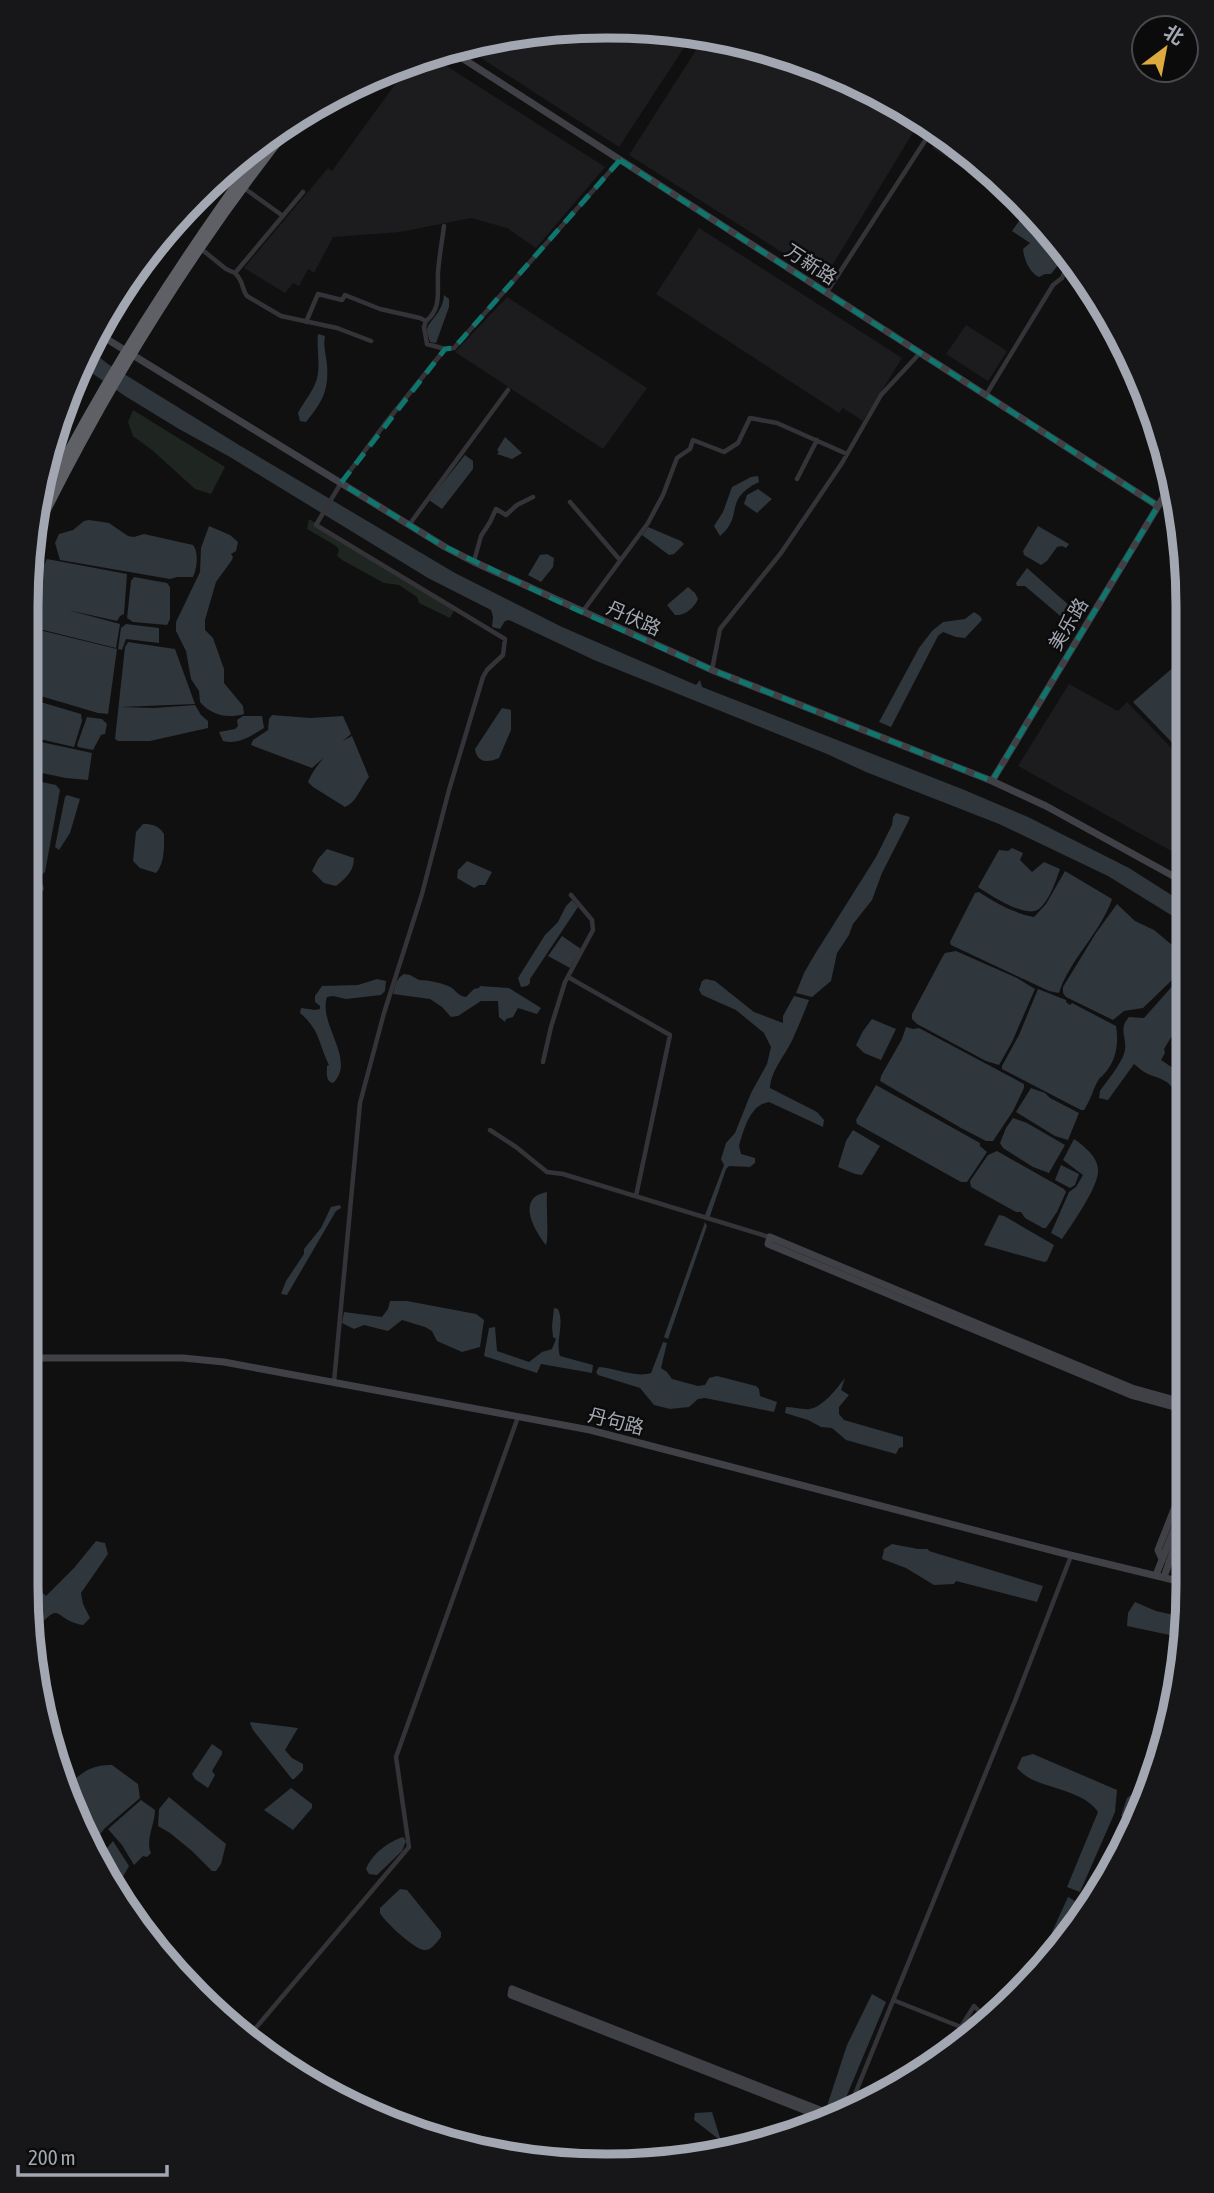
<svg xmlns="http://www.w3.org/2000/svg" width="1214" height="2193" viewBox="0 0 1214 2193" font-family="'Asap Condensed','Noto Sans SC',sans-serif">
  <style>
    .built { fill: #1c1c1e }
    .green { fill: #1f2520 }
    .water { fill: #2f363c }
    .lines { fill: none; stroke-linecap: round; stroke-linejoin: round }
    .street { stroke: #343438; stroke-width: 4.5 }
    .secondary { stroke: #404146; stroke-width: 7 }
    .highway { stroke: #5e6066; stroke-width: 9 }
    .marked { fill: none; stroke: #0f766e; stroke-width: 5; stroke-dasharray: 14 9; stroke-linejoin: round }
    .labels { text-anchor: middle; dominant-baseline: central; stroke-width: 5; stroke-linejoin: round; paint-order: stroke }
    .street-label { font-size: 19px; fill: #a3a7b1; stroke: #0b0b0c }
    .rim { fill: none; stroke: #a3a7b1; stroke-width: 9 }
  </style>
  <rect width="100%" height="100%" fill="#101011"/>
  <!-- built -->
  <path class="built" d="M569,27L683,31L693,34L619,147L461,45Z
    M705,36L794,57L898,104L920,121L824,279L629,155Z
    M431,56L605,167L536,248L507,228L471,218L400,232L333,237L314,273L308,269L299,286L293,283L285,293L244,268L328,168L332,171L410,64Z
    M940,136L1017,196L1026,207L932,148Z
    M182,213L106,321L103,320L171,224Z
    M699,228L902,358L863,421L843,408L839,413L656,294Z
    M507,297L647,388L603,449L455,352Z
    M966,325L1007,351L988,381L946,354Z
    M1069,684L1118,711L1127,702L1184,761V858L1018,766Z"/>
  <!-- green -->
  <path class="green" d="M133,410L225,467L211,494L195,489L152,450L133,436L128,422Z
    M309,519L455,609L450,618L419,603L417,597L399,585L384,583L342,560L337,556L339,550L336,546L307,529Z"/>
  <!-- water -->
  <path class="water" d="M1031,219L1038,221L1063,252V259L1051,274H1045L1039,277C1030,273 1024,260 1023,249L1030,243L1012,231L1019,221Z
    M444,295L449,299V307L436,343L430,342C429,338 427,334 427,330C427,322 443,313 444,295Z
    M318,334L325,336C323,347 326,354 327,365C329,391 322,402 306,422L300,421L298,413C303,403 311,394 315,384C322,369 316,350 318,334Z
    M90,350L108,364L239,445L455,573L562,627L696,685L700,680L702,687L962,789L1028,817L1129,868L1184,903V923L1108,876L999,824L866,772L827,754L594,660L509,620L505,621L500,629L492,627L493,617L491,610L428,578L230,457L179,429L125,396L83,367Z
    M505,437L522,453L512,459L497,454L499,452L497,450Z
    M465,455L473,461V469L442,509L429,500Z
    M758,476L759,482C722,500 745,515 720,536L714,526L723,512L732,487L751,477Z
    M758,489L772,499L757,513L744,504L747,495Z
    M89,520L109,523L128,536L134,537L144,534L193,545C199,552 197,569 193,577H177L170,579L60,560L55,543L59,534L73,530L84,521Z
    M209,526L230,535L238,542L236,551L231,554L233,557L232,560L216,582L205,620V630L213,638L224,669V683L243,706L244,714C227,719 211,715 200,702L199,691L191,679L186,651L176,631V622L200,572L201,548Z
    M1038,526L1069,544L1066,548L1062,546L1057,547L1047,561L1041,565L1024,555L1023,551Z
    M648,527L681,541L684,544L674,554L669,555L642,535Z
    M547,554L554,558L553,567L541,582L528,575L540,555Z
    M47,559L127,574L124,614L120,616L117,621L68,610L120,624L116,648L27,626L28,599Z
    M1027,568L1071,607L1065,620L1025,586H1017L1016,583Z
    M134,577L167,583L170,587V619L167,625L133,622L127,618L131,581Z
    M688,587L695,593L698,599C694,608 685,616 675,615L667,605Z
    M974,612L980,616L982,620L965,638L956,637L943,632L938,636L891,727L879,722L919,648L932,631L943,622L965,619Z
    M126,624L159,628V643L126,639L122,650L118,649L121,628Z
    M27,627L117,649L108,714L98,713L27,692Z
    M128,642L175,649L195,704L120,707L154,708L195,705L201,715L208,721V728L150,741H118L115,739L125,647Z
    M1183,659L1184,755L1133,702Z
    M27,698L81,714L82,721L74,747L27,736Z
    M502,708L511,710V730L499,758C488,763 477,763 475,749Z
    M272,715L310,718L343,716L351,734L312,768L251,745L253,740L268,730L269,719Z
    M243,716H262L264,728C251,736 238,745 223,741L219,732L235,729L238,726L237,720Z
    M87,717L102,719L107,724L105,734L101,735L93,750L78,747L77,745Z
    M352,736L369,777C360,788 357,802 345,807L313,787L308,782C315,764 335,744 352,736Z
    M27,739L92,753L88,780L66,778L27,770Z
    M27,779L56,785L60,790L45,872L40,876L27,869Z
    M67,795L80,799L70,833L59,850L55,847L65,797Z
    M896,813L910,817L908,822L882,873L872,900L853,924L849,935L837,953L831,981L812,997L796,993L804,973L815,954L876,857L892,825L893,817Z
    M143,824C153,824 159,826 164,834C164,847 165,863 156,873L140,868L133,861L136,832Z
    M1012,848L1023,853L1020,860L1032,872L1044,862L1060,869C1056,881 1049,901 1039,909C1026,919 990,895 978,887L999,850L1008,851Z
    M327,849L354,858C354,871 346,878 336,886L324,883L312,871L318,859Z
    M467,861L492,872L485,885H479L474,888L457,878L458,870Z
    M1065,871L1112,899C1101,932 1068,962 1059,993L1049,991L951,945L950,942L953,936L975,893L979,892C996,903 1013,913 1034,917L1046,904Z
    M27,874L43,884L44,889L34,905L27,904Z
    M572,900L578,907L530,979V983L527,986L521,987L518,978L545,935L558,922L566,906Z
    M1117,904L1135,921L1154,930L1184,955V964L1173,979L1143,1008L1124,1011L1113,1020L1066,997L1063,993V987L1096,933Z
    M562,936L581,949L570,968L548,956Z
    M956,951L1017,978L1035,989L1012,1042L999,1065L986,1061L917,1024L912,1019V1014L943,956L945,953Z
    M1184,973V1016L1164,1049L1165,1053L1161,1060L1176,1070L1185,1065V1098L1175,1094C1171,1080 1160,1079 1148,1074C1143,1072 1138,1067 1134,1064L1108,1100L1099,1098L1100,1091C1107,1081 1123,1062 1125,1050C1127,1038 1118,1029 1129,1017L1144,1018Z
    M404,974L410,975L419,980C428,980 444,983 452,988C458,993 459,996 466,997L474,989L479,988L480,986L509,988L541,1008L537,1014L518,1008L513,1017L506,1019L505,1022L499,1017L498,1001H481L458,1016L451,1017L442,1007L430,999L393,994C395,986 396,978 404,974Z
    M377,979L386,981L385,991L381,995L346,999L333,996L327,997C318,1025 357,1060 333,1083C325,1081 327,1072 327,1066L329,1065C318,1042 320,1030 300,1013L301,1008L315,1010L320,1009V1006L315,1002V996L322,986L358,985Z
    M706,979L715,981L754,1012L783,1023V1016L794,996L809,1000C804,1013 799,1025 794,1036C787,1054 771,1069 770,1088L817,1112L824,1120L823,1127L769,1102C750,1105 744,1129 739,1146L741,1154L755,1158V1163L750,1167L729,1166L726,1169L709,1219L705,1215L724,1165L721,1159L726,1143L735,1133L751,1093L767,1064L771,1047L764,1033L736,1010L702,995L699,990L702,981Z
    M1038,989L1066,1000V1002L1070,1005L1072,1003L1116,1026C1119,1044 1116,1062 1103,1075C1102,1077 1100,1077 1099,1079C1093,1088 1092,1098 1084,1110H1081L1002,1069V1066L1019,1035Z
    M872,1019L896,1029L881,1060L864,1053L856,1045L863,1031Z
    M906,1027L913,1029L919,1028L1024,1084V1088L1013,1111L993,1141H986L961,1128L880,1081L881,1076L902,1039Z
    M876,1085L980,1143V1146L987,1152L967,1182H961L857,1124L856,1120Z
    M1031,1088L1045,1093L1050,1098L1079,1113L1068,1140L1055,1136L1016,1112Z
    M1013,1118L1027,1123L1065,1145L1049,1173L1033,1167L1003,1148L1000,1143L1006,1128Z
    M853,1130L880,1146L862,1175L855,1174L838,1167L846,1141Z
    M1074,1139C1084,1146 1097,1156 1098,1169C1100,1185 1072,1224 1062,1239L1051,1233L1069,1192L1076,1187L1083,1175L1063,1160Z
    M997,1151L1064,1189L1066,1192L1057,1212L1046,1228H1043L1025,1218L1021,1212H1016L971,1187L970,1181L988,1155Z
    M1061,1165L1079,1174L1075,1185L1070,1188L1055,1180Z
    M547,1192C546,1205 549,1236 546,1245C538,1235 520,1208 536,1196C539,1194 543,1193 547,1192Z
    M340,1205L341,1208L336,1211L287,1295L281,1294L286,1281L304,1254V1249L321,1228L331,1207Z
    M999,1215L1004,1216L1054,1245L1047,1261L1044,1262L984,1245Z
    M705,1222L707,1226L668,1339L664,1337Z
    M390,1301H407L476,1314L484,1320L480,1347L462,1352L437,1341L432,1331L425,1327L402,1320L388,1331L364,1325L354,1329L342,1323L344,1312L382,1317L388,1309Z
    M554,1308L558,1309C565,1325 555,1340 560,1356L593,1365L592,1373L541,1364L537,1373L484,1356L489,1328L495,1327L497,1351L529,1362L542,1352L552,1349L556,1339L553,1337L552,1326Z
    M663,1342L667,1343L661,1368L667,1372L672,1379L698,1386L705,1385L709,1378L717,1376L756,1386L759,1389L760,1396L777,1402L774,1412L705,1398L698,1399L689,1407L670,1409L654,1405L640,1388L598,1375L596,1372L599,1367C616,1368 635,1378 651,1373Z
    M845,1378L841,1390L849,1395L839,1407V1414L844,1420L903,1437V1447L899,1448L896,1454L846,1440L832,1428L821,1427L808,1420L785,1413L786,1407C793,1407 803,1410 810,1409C824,1406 837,1388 845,1378Z
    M96,1541L105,1543L108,1554L81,1593L83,1604L90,1618L83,1625C51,1619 64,1598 34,1631L26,1578L46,1596L74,1568Z
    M892,1544L918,1549H928L929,1551L1043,1586L1037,1602L956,1581L954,1584L934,1585L906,1568L882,1559L884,1549Z
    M1135,1602L1156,1611L1187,1618L1184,1638L1127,1626L1128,1613Z
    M251,1722L298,1728L285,1750L292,1758L303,1764V1770L294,1779H292L253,1730L250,1723Z
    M212,1744L222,1751V1754L212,1771L215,1775L208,1788L195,1779L192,1774Z
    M1033,1754L1117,1790L1115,1812L1080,1892L1067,1887L1098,1812C1085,1792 1051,1789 1031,1779C1025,1776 1021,1772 1017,1768L1022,1757Z
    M112,1765L138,1784L140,1798L105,1828L94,1842L65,1787C82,1774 88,1765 112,1765Z
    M291,1788L312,1804V1808L293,1830L264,1810Z
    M1132,1794L1143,1797L1134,1819L1121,1816L1127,1798Z
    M169,1797L226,1844L221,1864L216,1871H212L192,1851L170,1833L158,1826L159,1809Z
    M141,1800L155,1810C155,1824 145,1840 151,1853L147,1857L143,1856L134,1865L122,1845L108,1829Z
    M403,1837L406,1841L402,1851L377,1875L369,1874L366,1869C372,1854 388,1842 403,1837Z
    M113,1841L129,1866L118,1886L101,1855Z
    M400,1889L407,1890L441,1932V1937C437,1942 431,1951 424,1950C414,1949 385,1922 380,1913V1908Z
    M1068,1897L1075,1901L1062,1935L1036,1967Z
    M872,1994L886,2002L840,2112L835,2116L826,2109L847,2045Z
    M712,2112L721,2141L694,2120L695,2113Z"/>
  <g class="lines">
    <!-- street -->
    <path class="street" d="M244,188L283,216
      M200,248L226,269L235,273L303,192
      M235,273C245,283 241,289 247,296L281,316L337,328L371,341
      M827,292L932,130
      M426,321C442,309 437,290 438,273C439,257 442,242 444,226
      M306,322L318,294L342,300L345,295L380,309L420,318L426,321L424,327L427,344L445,349
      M986,395L1053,285L1062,278L1070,260
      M797,479L817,440
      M570,502L620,560
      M409,525L508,390
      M474,561L481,536L490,522L496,509L506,515L517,505L533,497
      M583,611L648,523L663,495L677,458L690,449L693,440L724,452L738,443L750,418L777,423L847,454
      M712,670L720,629L781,553L842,463L881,395L920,353
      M568,977L670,1035L636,1196
      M543,1062L551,1027L565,982L593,930L592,920L571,895
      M490,1130L516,1147L547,1172L563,1174L769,1237
      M334,1382L360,1103L384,1013L422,894L449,790L483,677L487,670L503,655L505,639L316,525L341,483L384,425L445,349L454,348L620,160
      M893,2000L961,2027L974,2006L982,2014
      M249,2036L409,1847L396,1757L518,1417
      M855,2094L1015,1701L1071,1556"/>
    <!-- secondary -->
    <path class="secondary" d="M448,49L1158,506
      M97,333L445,547L474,562L712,670L992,781L1046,806L1184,882
      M992,781L1172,483
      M27,1358H183L224,1362L590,1430L1062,1553L1186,1583
      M1186,1403L1132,1388L770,1237L768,1244L1131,1395L1186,1410
      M1162,1559L1158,1550L1186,1479
      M1169,1562L1177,1558L1186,1533
      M1156,1575L1186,1499
      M1164,1577L1186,1514
      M512,1989L511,1995L832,2121
      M512,1989L838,2117
      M982,2014L988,2017L984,2027
      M974,2032L982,2014"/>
    <!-- highway -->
    <path class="highway" d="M37,512C103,378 185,253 274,133
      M32,539C104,391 191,250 294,121"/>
  </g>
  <!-- marked area -->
  <path class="marked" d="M620,160L1158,506L992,781L712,670L566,605L445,547L341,483L445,349L454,348Z"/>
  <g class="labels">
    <!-- street labels -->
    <g class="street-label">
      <text transform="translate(811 264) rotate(33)">万新路</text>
      <text transform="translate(634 618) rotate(24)">丹伏路</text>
      <text transform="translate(1068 624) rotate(-59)">美乐路</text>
      <text transform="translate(616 1421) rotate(14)">丹句路</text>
    </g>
  </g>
  <!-- crop -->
  <path d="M0 0H1214V2193H0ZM606 38H608A568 568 0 0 1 1176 606V1586A568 568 0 0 1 608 2154H606A568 568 0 0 1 38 1586V606A568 568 0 0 1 606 38Z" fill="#171719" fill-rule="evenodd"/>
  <path class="rim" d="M606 38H608A568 568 0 0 1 1176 606V1586A568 568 0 0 1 608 2154H606A568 568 0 0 1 38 1586V606A568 568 0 0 1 606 38Z"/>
  <!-- north arrow -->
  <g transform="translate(1165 49) rotate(32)"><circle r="33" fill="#0b0b0c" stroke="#48494e" stroke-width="2"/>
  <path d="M0-5L12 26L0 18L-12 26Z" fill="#dcaa3e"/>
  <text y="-10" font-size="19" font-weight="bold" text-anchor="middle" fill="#a3a7b1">北</text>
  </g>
  <!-- scale -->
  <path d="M18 2165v10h149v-10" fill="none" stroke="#a3a7b1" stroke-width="3.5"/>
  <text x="28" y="2165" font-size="21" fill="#a3a7b1" stroke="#0b0b0c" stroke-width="5" paint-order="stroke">200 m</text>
</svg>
